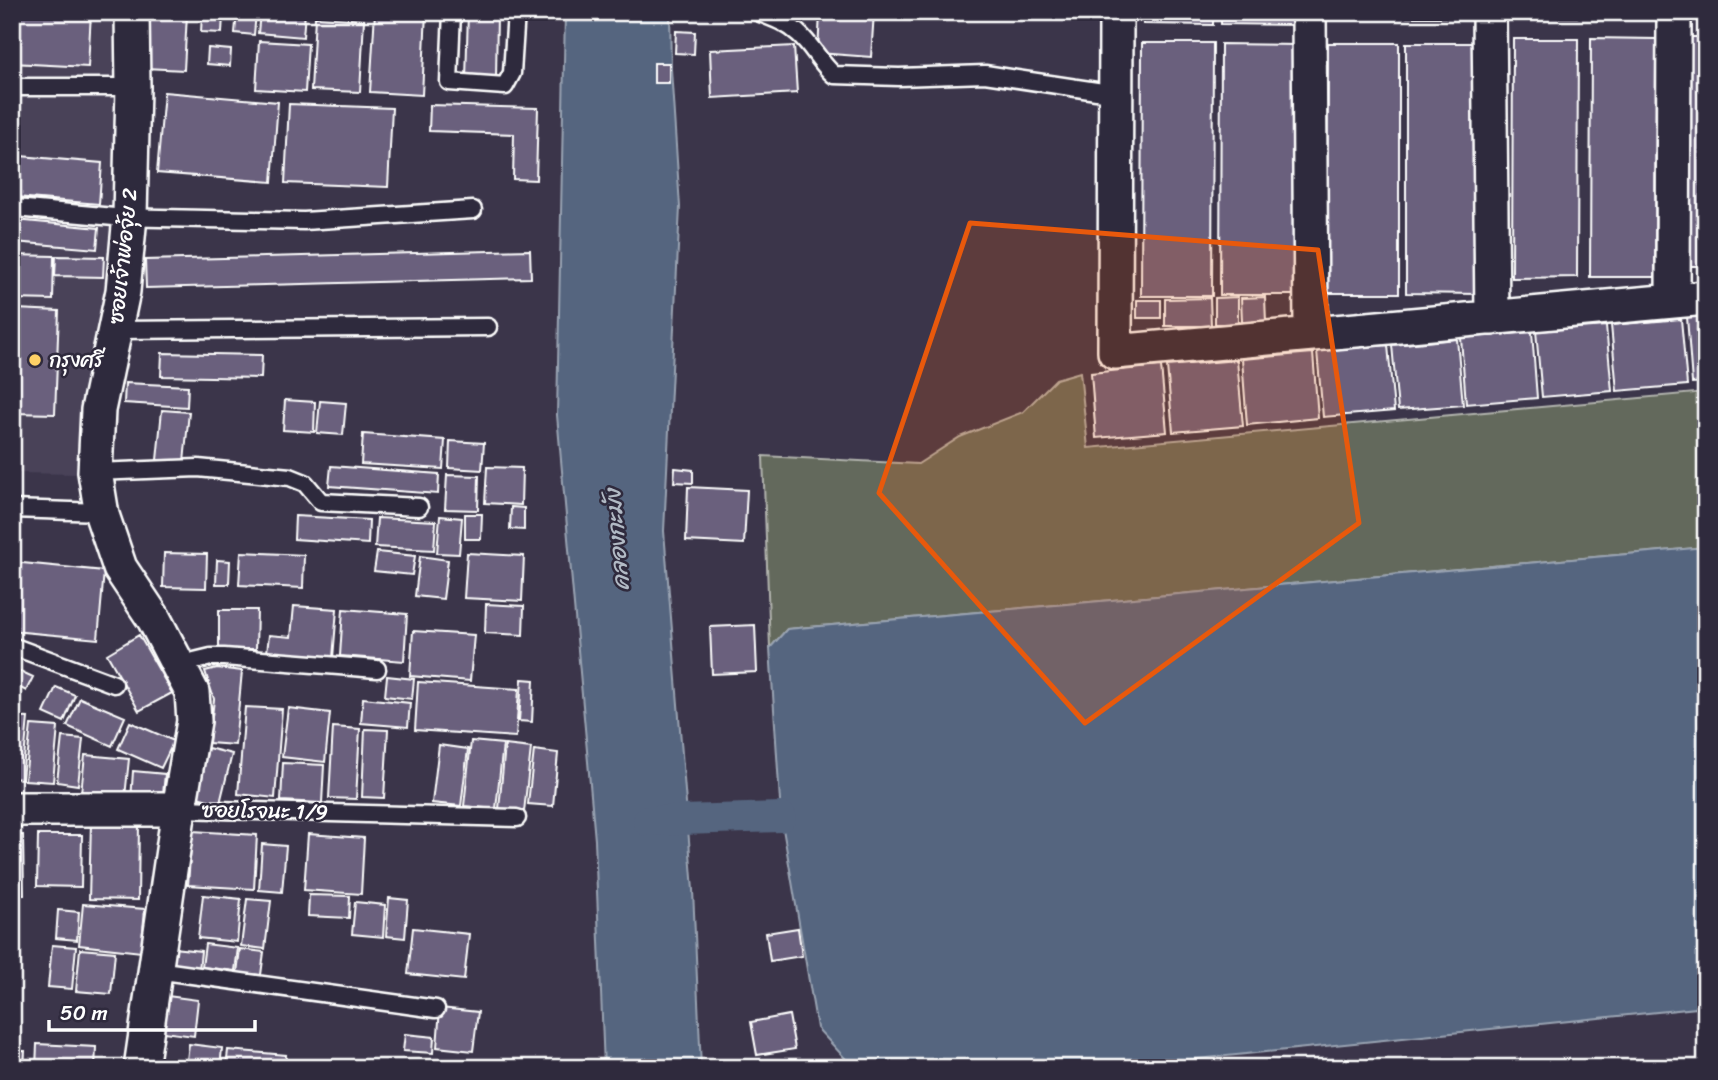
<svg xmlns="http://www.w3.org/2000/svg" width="1718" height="1080" viewBox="0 0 1718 1080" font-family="Sriracha,'Playpen Sans Thai',sans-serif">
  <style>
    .built { fill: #494259 }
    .green { fill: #64695c; stroke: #b2b4ae; stroke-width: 2 }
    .water { fill: #55657f; stroke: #99a3b2; stroke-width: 2 }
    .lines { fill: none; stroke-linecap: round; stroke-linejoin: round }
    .canal { stroke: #55657f; stroke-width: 30 }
    .building { fill: #6a607d; stroke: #fff; stroke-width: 2 }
    .service-casing { stroke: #fff; stroke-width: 21 }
    .minor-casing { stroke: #fff; stroke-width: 38 }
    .service { stroke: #2f2a3d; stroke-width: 16 }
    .minor { stroke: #2f2a3d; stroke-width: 33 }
    .marked { fill: #e8590c; fill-opacity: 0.2; stroke: #e8590c; stroke-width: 5; stroke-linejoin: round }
    .poi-dot { fill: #ffd166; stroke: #2f2a3d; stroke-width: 2.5 }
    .labels { text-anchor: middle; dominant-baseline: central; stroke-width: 5; stroke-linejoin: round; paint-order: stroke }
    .street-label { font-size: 21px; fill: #fff; stroke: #2f2a3d }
    .poi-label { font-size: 21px; fill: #fff; stroke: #2f2a3d; text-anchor: start }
    .water-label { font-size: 23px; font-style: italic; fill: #b2bac5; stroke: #2f2a3d }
  </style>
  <rect width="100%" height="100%" fill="#3b354a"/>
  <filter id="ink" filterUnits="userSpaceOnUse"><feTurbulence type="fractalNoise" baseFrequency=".0143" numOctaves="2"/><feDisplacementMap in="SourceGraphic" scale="14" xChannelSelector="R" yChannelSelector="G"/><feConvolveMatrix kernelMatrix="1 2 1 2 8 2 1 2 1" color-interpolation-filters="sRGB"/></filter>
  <g filter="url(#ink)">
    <!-- built -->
    <path class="built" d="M12,12H115L113,157L106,310L82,474L12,473Z"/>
    <!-- green -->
    <path class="green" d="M1080,372L1088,448L1706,392V547L787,629L770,648L763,456L918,464L960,437L1023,412L1056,379Z"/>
    <!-- water -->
    <path class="water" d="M565,12H670L671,69L680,207L664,531L693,890L701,1068H604L595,840L557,415Z
      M1706,547V1007L1110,1068H854L817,1028L781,817L770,648L787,629Z"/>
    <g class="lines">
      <!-- canal -->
      <path class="canal" d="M648,821L781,817"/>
    </g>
    <!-- building -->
    <path class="building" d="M12,12H91L88,67L12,63Z
      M148,12L187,14L184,70L145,68Z
      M237,12H256L254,35L235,33Z
      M260,12H305L303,37L258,33Z
      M375,12H426L422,95L370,92Z
      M468,12L497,13L496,80L466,79Z
      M820,12H874L871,57L818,53Z
      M1143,12H1213V25L1143,24Z
      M1221,12H1296V25L1221,24Z
      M1330,12H1399V17H1330Z
      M1407,12H1477V17H1407Z
      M1513,12H1577V17H1513Z
      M1591,12H1655V17H1591Z
      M202,14L223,15L222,33L201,32Z
      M315,17L364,20L360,92L311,90Z
      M676,31L695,32L694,54L675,53Z
      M1688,37H1706V266H1688Z
      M1591,38L1656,39L1655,277H1590Z
      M1513,39H1578L1577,277L1512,278Z
      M259,41L308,44L305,92L256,89Z
      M1142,43H1213L1212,296H1141Z
      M1328,43H1399V293H1327Z
      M1406,43H1479L1478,294L1406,293Z
      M1221,44L1297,45L1296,295H1220Z
      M794,46L797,93L712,98L710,50Z
      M208,48L231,50L230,66L207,64Z
      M654,63H669V83H654Z
      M164,92L278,102L272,182L157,173Z
      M289,104L392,108L388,187L285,183Z
      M430,105L538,108L536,180L513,179L514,134L429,131Z
      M20,156L102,163L99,204L16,197Z
      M15,220L99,228L97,249L14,242Z
      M530,250L531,278L146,288L145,260Z
      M12,255L54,256L53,300L12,299Z
      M56,256L104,257L103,277L55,276Z
      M1238,297V324H1215V298Z
      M1265,297L1266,322H1242L1241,298Z
      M1210,298L1211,326H1165V299Z
      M1137,300H1161V318H1137Z
      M16,309L59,311L55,414L13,413L12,316H16Z
      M1706,316V382L1692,383L1687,317Z
      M1681,319L1687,385L1617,391L1611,325Z
      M1606,326L1612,391L1542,397L1536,331Z
      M1532,332L1537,398L1466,404L1461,338Z
      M1457,339L1463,405L1398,410L1392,345Z
      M1388,345L1394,411L1323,417L1317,351Z
      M162,353L262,355L261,378L161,376Z
      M1313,353L1318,418L1247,425L1242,359Z
      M1237,360L1243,426L1173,432L1167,366Z
      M1161,366L1167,432L1096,438L1091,373Z
      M125,383L188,386L187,407L124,403Z
      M285,400L315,402L314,432L283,430Z
      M320,401L346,403L343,435L317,433Z
      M162,410L189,412L184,462L157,460Z
      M363,434L445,440L443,469L361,464Z
      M450,441L484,443L482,470L449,468Z
      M331,466L439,474L438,494L329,486Z
      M487,467L522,468L521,505L485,503Z
      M675,468L693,470V483L674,482Z
      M447,475L479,476L478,510L445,509Z
      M688,487L747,490L744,544L686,541Z
      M511,507L524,508V530L510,529Z
      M465,514H482L481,539H465Z
      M295,516L369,520L368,544L294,539Z
      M440,516L462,518L459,554L437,553Z
      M377,518L436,521L434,550L375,547Z
      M241,552L304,555L303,588L239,585Z
      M377,552L415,556L412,575L374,571Z
      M164,553L207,554L206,588L163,587Z
      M467,553L524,556L522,601L464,598Z
      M420,556L448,560L443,599L415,596Z
      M217,560L230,561L229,584H216Z
      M12,562L104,571L98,639L12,631Z
      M486,604L524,606L523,635L485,633Z
      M294,606L337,609L333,658L267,652L269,635L291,637Z
      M343,609L407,614L404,661L340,656Z
      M219,610H257L256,649H219Z
      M755,625L757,672L712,674L710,627Z
      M413,631L474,635L470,681L410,676Z
      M139,635L172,693L139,711L107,654Z
      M217,668L242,671L235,745L209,743L214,699L205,671Z
      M20,671L33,677L26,691L13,684Z
      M387,676L414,679L412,699L385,696Z
      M522,679L534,680L532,722L519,721Z
      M418,682L519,689L516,737L415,730Z
      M56,687L75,695L64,722L44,713Z
      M80,698L125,717L112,746L67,726Z
      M363,698L410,703L408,727L361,723Z
      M245,707L282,709L275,798L238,794Z
      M288,708L330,713L325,762L282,757Z
      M12,717L28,718L22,779L12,778Z
      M130,722L174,741L161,768L118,749Z
      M31,725L58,727L53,782L25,780Z
      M333,727L360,729L356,799L329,798Z
      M365,729L388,730L384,798L362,797Z
      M62,737L83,739L78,785L57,782Z
      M471,741L503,744L496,809L464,806Z
      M439,745L468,749L461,806L432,803Z
      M505,745L531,748L524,812L499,809Z
      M208,748L232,754L220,803L197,797Z
      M534,750L558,753L553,806L528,804Z
      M85,755L129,759L125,797L81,793Z
      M283,763L324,765L322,803L281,801Z
      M133,771L165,774L162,804L131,801Z
      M91,822L139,823L138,900L89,899Z
      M192,831L257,835L254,889L188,885Z
      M308,834L364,838L361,894L304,890Z
      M12,835H23L24,895H12Z
      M38,835H82L81,887L37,886Z
      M262,844L286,846L282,892L259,890Z
      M203,895L241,899L237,942L198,938Z
      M309,895L350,896L349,918L308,916Z
      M389,898L408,900L405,938L386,936Z
      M247,899L271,901L265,949L241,946Z
      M355,902L385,905L383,937L352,934Z
      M83,904L145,909L141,952L79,945Z
      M58,910L79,912L77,940L56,938Z
      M413,928L469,934L464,980L408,974Z
      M798,928L802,956L770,961L766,933Z
      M205,944L238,948L235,971L202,967Z
      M52,945L76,947L72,989L48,987Z
      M173,948L201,951L199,970L171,967Z
      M80,949L115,952L111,994L76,991Z
      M240,949L264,952L261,975L237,973Z
      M160,995L198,1000L194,1036L155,1031Z
      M440,1008L478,1012L473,1051L437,1047Z
      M789,1015L795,1049L757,1055L751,1022Z
      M405,1034L434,1037L433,1053L403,1051Z
      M37,1044L96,1047L95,1068H36Z
      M189,1044L222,1048L220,1068H186Z
      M228,1050L286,1055L285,1068H226Z
      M12,1051H25L24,1068H12Z"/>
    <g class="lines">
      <defs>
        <path id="service" d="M452,12L449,82L505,86L512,73L516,12
          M758,12C772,18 786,22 798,33C812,45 820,63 834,75L899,77L985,74L1116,94
          M12,87H133
          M15,208L114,217L304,221L473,210
          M116,330L488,327
          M95,472L198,468L290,477L305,483L321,502L419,507
          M12,509L101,512
          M12,646L114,684
          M178,665L211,657H224L377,669
          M179,809L517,818
          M156,970L436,1009"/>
        <path id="minor" d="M132,12L133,87L130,216L123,291L98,410L95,472L102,515L120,568L154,619L192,692L194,721L179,809L141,1068
          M1116,12L1115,352L1706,298
          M1309,12L1311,334
          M1489,12L1492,318
          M1673,301L1674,12
          M12,809H179"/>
      </defs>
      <!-- service casing -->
      <use href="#service" class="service-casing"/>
      <!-- minor casing -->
      <use href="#minor" class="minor-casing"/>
      <!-- service -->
      <use href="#service" class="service"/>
      <!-- minor -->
      <use href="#minor" class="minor"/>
    </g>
  </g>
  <!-- marked area -->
  <path class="marked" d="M970,223L1318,250L1359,523L1085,723L879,493Z"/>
  <!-- markers -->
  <circle class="poi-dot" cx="35" cy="360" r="7"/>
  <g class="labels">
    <!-- street labels -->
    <g class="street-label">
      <text transform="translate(123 256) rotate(-84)">ซอยเจ้าพ่อจุ้ย 2</text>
      <text transform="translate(265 811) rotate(1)">ซอยโรจนะ 1/9</text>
    </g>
    <!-- poi labels -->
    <g class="poi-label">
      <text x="49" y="360">กรุงศรี</text>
    </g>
    <!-- water labels -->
    <g class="water-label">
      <text transform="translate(617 540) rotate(-95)">คลองกะมัง</text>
    </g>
  </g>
  <!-- margin -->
  <rect width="1718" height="1080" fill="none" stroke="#2f2a3d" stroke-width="42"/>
  <rect x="21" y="21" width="1676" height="1038" fill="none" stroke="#fff" stroke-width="2.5" filter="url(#ink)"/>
  <!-- scale -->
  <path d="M49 1020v10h206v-10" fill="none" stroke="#ffffff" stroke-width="3.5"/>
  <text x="60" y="1020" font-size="21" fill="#ffffff" stroke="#2f2a3d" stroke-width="5" paint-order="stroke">50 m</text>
</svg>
